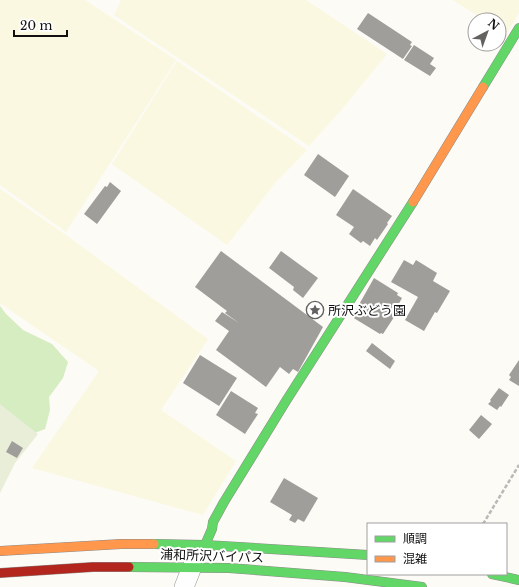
<svg xmlns="http://www.w3.org/2000/svg" width="519" height="587" viewBox="0 0 519 587" font-family="'Libre Baskerville','Noto Sans JP',serif">
  <style>
    .farmland { fill: #faf8e1 }
    .forest { fill: #d6ecc1 }
    .cemetery { fill: #e8eed8 }
    .building { fill: #a09e9a }
    .lines { fill: none; stroke-linecap: round; stroke-linejoin: round }
    .street-casing { stroke: #969693; stroke-width: 20 }
    .fast-casing { stroke: #8d8c8a; stroke-width: 10 }
    .slow-casing { stroke: #8d8c8a; stroke-width: 10 }
    .jam-casing { stroke: #8d8c8a; stroke-width: 10 }
    .path { stroke: #b9b9b8; stroke-width: 2.5; stroke-dasharray: 4 2; stroke-linecap: butt }
    .street { stroke: #fffefe; stroke-width: 19 }
    .fast { stroke: #63d668; stroke-width: 9 }
    .slow { stroke: #ff974d; stroke-width: 9 }
    .jam { stroke: #b3261e; stroke-width: 9 }
    .labels { text-anchor: middle; dominant-baseline: central; stroke-width: 4; stroke-linejoin: round; paint-order: stroke }
    .poi-label { font-size: 13px; fill: #101010; stroke: #fff; text-anchor: start }
    .street-label { font-size: 13px; fill: #101010; stroke: #fff }
  </style>
  <rect width="100%" height="100%" fill="#fcfbf5"/>
  <!-- farmland -->
  <path class="farmland" d="M0,0H85L176,60L66,232L0,185Z
    M121,0H306L387,54L343,108L309,146L114,15Z
    M453,0H519V13L506,35L499,30V20H484Z
    M177,61L307,150L275,183L227,245L112,164Z
    M0,189L66,235L208,339L161,410L236,461L203,515L32,468L99,371L0,303Z"/>
  <!-- forest -->
  <path class="forest" d="M0,306L6,314L23,330L52,344L68,362L63,378L49,397L50,410L45,429L24,437L0,425Z"/>
  <!-- cemetery -->
  <path class="cemetery" d="M0,404L38,434L15,463L0,493Z"/>
  <!-- building -->
  <path class="building" d="M368,13L412,42L410,45L412,46L403,59L357,29Z
    M414,45L434,58L430,64L436,68L430,76L404,60Z
    M318,154L349,176L335,197L304,175Z
    M110,182L121,191L97,224L84,214L105,186L107,187Z
    M353,189L392,216L387,223L388,224L377,240L375,238L370,246L363,241L361,243L349,234L354,227L336,215Z
    M221,251L323,327L298,372L293,369L289,374L280,367L266,387L216,350L229,331L215,321L222,312L239,323L225,313L227,311L195,287Z
    M281,251L318,278L303,298L293,290L294,287L269,268Z
    M404,260L413,265L416,260L437,273L433,281L450,291L437,313L435,312L424,331L405,320L418,297L391,282Z
    M374,278L398,293L397,295L402,298L397,307L400,308L383,334L381,333L380,334L352,317Z
    M372,343L395,361L390,369L366,351Z
    M200,355L237,378L219,406L183,383Z
    M519,360V386L509,380L511,377L509,375Z
    M499,388L509,395L501,407L500,406L497,410L488,404L491,401L490,400Z
    M231,391L258,408L255,413L258,414L245,434L216,415Z
    M481,415L492,424L479,439L469,430Z
    M12,441L23,448L17,458L6,452Z
    M284,478L318,498L304,522L298,519L295,523L289,520L292,515L270,502Z"/>
  <g class="lines">
    <defs>
      <path id="street" d="M184,587L192,567"/>
      <path id="fast" d="M483,87L519,28
        M154,544L205,545L368,555
        M205,545L212,529L213,522L224,502L286,401L413,202
        M129,567L229,568L345,577L422,587
        M492,574L519,580"/>
      <path id="slow" d="M413,202L483,87
        M0,551L121,544H154"/>
      <path id="jam" d="M0,573L93,567H129"/>
    </defs>
    <!-- street casing -->
    <use href="#street" class="street-casing"/>
    <!-- fast casing -->
    <use href="#fast" class="fast-casing"/>
    <!-- slow casing -->
    <use href="#slow" class="slow-casing"/>
    <!-- jam casing -->
    <use href="#jam" class="jam-casing"/>
    <!-- path -->
    <path class="path" d="M483,524L519,465"/>
    <!-- street -->
    <use href="#street" class="street"/>
    <!-- fast -->
    <use href="#fast" class="fast"/>
    <!-- slow -->
    <use href="#slow" class="slow"/>
    <!-- jam -->
    <use href="#jam" class="jam"/>
  </g>
  <!-- icons -->
  <defs>
    <symbol id="sight-ring" viewBox="-11 -11 22 22"><circle r="9.5" fill="#fff" stroke="#636260" stroke-width="1.5"/><path d="M0-6L1.8-2.2L6-1.7L2.9 1.2L3.7 5.4L0 3.3L-3.7 5.4L-2.9 1.2L-6-1.7L-1.8-2.2Z" fill="#636260"/></symbol>
  </defs>
  <g fill-rule="evenodd">
    <use href="#sight-ring" x="305" y="300" width="20" height="20"/>
  </g>
  <g class="labels">
    <!-- poi labels -->
    <g class="poi-label">
      <text x="328" y="310">所沢ぶどう園</text>
    </g>
    <!-- street labels -->
    <g class="street-label">
      <text transform="translate(212 556) rotate(2)">浦和所沢バイパス</text>
    </g>
  </g>
  <!-- legend -->
  <rect x="367" y="523" width="140" height="52" fill="#ffffff" stroke="#9f9f9f"/>
  <rect x="375" y="536" width="20" height="6" fill="#63d668" stroke="#9f9f9f"/>
  <text x="403" y="543" font-size="12" fill="#101010">順調</text>
  <rect x="375" y="556" width="20" height="6" fill="#ff974d" stroke="#9f9f9f"/>
  <text x="403" y="563" font-size="12" fill="#101010">混雑</text>
  <!-- north arrow -->
  <g transform="translate(487 32) rotate(41)"><circle r="19" fill="#ffffff" stroke="#9f9f9f"/>
  <path d="M0-3L7 15L0 10L-7 15Z" fill="#636260"/>
  <text y="-6" font-size="11" font-weight="bold" text-anchor="middle" fill="#101010">N</text>
  </g>
  <!-- scale -->
  <path d="M14 30v6h53v-6" fill="none" stroke="#101010" stroke-width="2"/>
  <text x="20" y="30" font-size="12" fill="#101010" stroke="#ffffff" stroke-width="3" paint-order="stroke">20 m</text>
</svg>
